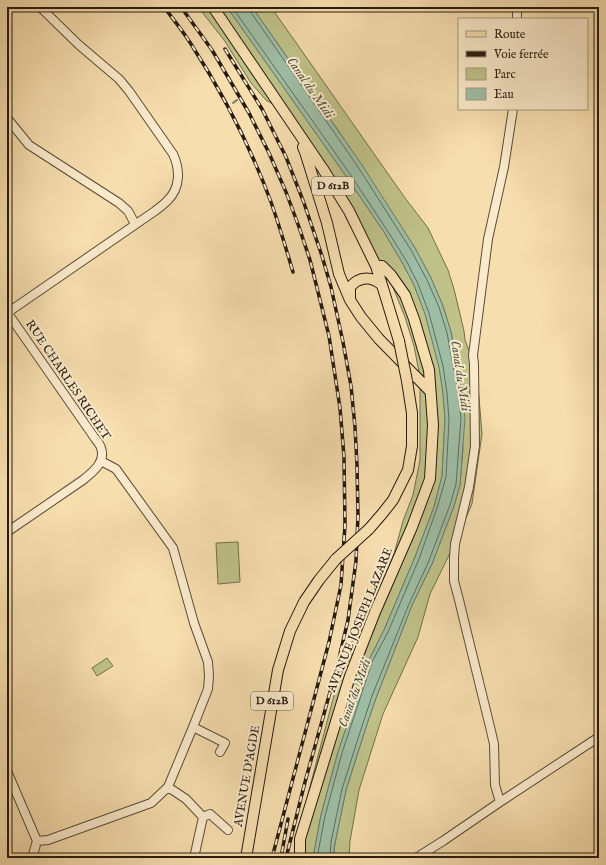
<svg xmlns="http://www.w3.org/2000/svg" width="606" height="865" viewBox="0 0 606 865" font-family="'IM FELL English',serif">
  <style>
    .green { fill: #bfc189; stroke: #726e4c }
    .water { fill: #9ebda5; stroke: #6e7c69 }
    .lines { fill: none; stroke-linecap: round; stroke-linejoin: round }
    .shore { stroke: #626c5a; stroke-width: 1 }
    .stream { stroke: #6e7c69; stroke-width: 2 }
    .minor-casing { stroke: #5a4c38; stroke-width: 10 }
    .major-casing { stroke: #261b10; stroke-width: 12 }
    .minor { stroke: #faeacb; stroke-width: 8 }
    .major { stroke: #f7deaf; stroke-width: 10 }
    .rail-casing { stroke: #261b10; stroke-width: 3.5 }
    .rail { stroke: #faeacb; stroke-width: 2; stroke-dasharray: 6; stroke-linecap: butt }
    .major-bridge-casing { stroke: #261b10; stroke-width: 12; stroke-linecap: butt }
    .major-bridge { stroke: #f7deaf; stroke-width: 10 }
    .labels { text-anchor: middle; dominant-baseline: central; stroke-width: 4; stroke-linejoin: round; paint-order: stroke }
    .shield { fill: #faeacb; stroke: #665948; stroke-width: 1 }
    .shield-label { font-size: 11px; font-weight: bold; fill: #261b10 }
    .street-label { font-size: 12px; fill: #261b10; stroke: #faeacb }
    .water-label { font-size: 13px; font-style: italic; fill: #505444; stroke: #faeacb }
  </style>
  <rect width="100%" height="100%" fill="#f7deaf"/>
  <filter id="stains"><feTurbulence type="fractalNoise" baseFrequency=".005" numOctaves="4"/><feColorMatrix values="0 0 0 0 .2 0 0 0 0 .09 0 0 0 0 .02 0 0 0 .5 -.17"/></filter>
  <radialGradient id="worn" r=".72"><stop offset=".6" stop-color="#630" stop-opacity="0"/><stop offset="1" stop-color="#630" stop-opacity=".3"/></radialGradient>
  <!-- green -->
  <path class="green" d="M198,7H227L346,176L384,232L403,264L414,285L425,313L439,366L443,393L445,419L442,476L434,507L415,557L384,630L369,660L338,752L321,815L313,858H303L302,817L338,680L350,645L367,616L394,554L403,521L413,495L420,460V377L414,346L405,317L390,280L284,111L266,100L251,83L224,40Z
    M252,7H271L405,198L428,228L448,270L454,289L464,331L465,340L477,373L482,434L472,504L455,543L430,594L418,637L383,714L359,790L350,841L349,858H333L335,843L346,790L367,724L376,698L412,605L432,564L454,506L460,485L463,449L457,361L451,332L443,306L431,278L415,248L338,130Z
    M238,542L240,582L218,584L216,543Z
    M107,658L113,666L97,676L92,668Z"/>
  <!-- water -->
  <path class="water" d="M227,7H252L362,165L415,248L431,278L443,306L451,332L461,386L465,418L460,485L454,506L432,564L412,605L376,698L367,724L346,790L335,843L333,858H313L321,815L338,752L369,660L384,630L415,557L434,507L442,476L445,419L443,393L439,367L425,314L414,285L403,264L384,232L346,176Z"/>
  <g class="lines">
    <!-- shore -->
    <path class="shore" d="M232,7L350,174L387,230L407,262L418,284L429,313L443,366L447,393L449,420L446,477L437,508L419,559L388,632L372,662L342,753L325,816L317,858
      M249,7L250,11L358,167L411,250L427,280L439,307L447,333L457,386L461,418L456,484L450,505L428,563L409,604L372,696L363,723L342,789L331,842L330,858"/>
    <!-- stream -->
    <path class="stream" d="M233,103L237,100"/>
    <defs>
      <path id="minor" d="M517,7V19
        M7,118L29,145L119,203L128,211L135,224
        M7,312L94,437C96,440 100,444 101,448C106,462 93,472 83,480L7,532
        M7,313L155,211C159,208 163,205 167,201C181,188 180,169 173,154L129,91L119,79L79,45L40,7
        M193,727L225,743L220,752
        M7,771L37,841
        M168,787L186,799L203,817L194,858
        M500,802L495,785L494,744L491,731L459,600L454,581V558L455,544L469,487L475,446L474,364L473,355L488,239L504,167L513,109
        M203,817L210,814L228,830
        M37,841L48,840L151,803L168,787L193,727L208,689L209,676L208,662L194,623L173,548L116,469L101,461
        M32,858L37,841
        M416,858L443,841L500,802L599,737"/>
      <path id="major" d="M213,7L323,169L349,211L376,266L386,298L399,341
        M303,147L306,155L327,223L339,274L350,300L361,317L379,339L430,391
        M350,298V287C352,285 355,282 357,281C366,276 375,279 382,285
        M369,529L382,514L393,500L408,470L412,446V413L407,381
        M246,858L278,670L290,631L304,602L319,580L336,559
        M301,858L300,852V839L350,676L375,612L412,527L430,479L433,425L429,370L414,319L405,295L391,275L382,266H376"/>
    </defs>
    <!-- minor casing -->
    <use href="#minor" class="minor-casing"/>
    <!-- major casing -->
    <use href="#major" class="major-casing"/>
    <!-- minor -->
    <use href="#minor" class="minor"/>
    <!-- major -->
    <use href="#major" class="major"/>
    <defs>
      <path id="rail" d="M151,7L153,10
        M164,7C173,19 183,31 191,44C222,92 251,148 271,202C279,225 286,248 293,272
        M181,7L212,50L249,113L269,153L286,192L299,227L310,260L329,336L340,408L344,457L345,525L341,585L329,642L272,858
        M225,49L262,109L286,157L304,203L322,256L331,287L343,342L351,386L355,427L357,465L358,516L356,561L348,620L337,667L305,782L286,858
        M282,852L288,819"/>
    </defs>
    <!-- rail casing -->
    <use href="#rail" class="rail-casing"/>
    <!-- rail -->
    <use href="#rail" class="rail"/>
    <defs>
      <path id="major-bridge" d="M399,341L407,381
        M336,559L369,529"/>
    </defs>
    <!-- major-bridge casing -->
    <use href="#major-bridge" class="major-bridge-casing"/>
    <!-- major-bridge -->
    <use href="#major-bridge" class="major-bridge"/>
  </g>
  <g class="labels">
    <!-- shield labels -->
    <g class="shield">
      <rect x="312" y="177" width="42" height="18" rx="3"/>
      <rect x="251" y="692" width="42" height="18" rx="3"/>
    </g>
    <g class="shield-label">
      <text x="333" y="186">D 612B</text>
      <text x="272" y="701">D 612B</text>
    </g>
    <!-- street labels -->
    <g class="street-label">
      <text transform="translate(68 380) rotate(56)">RUE CHARLES RICHET</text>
      <text transform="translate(360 620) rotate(-68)">AVENUE JOSEPH LAZARE</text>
      <text transform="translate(247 776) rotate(-80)">AVENUE D'AGDE</text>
    </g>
    <!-- water labels -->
    <g class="water-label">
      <text transform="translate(310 88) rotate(55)">Canal du Midi</text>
      <text transform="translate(460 376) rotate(81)">Canal du Midi</text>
      <text transform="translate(355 693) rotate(-70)">Canal du Midi</text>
    </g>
  </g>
  <!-- margin -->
  <rect width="606" height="865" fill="none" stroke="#f7deaf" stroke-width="24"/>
  <rect x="8" y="8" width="590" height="849" fill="none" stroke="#261b10" stroke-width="2"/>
  <rect x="12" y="12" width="582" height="841" fill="none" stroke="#261b10"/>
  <!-- legend -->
  <rect x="458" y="18" width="130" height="92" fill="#faeacb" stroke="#a59780"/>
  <rect x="466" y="31" width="20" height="6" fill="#f7deaf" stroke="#a59780"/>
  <text x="494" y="38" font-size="12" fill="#261b10">Route</text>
  <rect x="466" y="51" width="20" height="6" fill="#261b10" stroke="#a59780"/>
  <text x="494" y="58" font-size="12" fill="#261b10">Voie ferrée</text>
  <rect x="466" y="68" width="20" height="12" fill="#bfc189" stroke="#a59780"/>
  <text x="494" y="78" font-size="12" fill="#261b10">Parc</text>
  <rect x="466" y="88" width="20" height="12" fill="#9ebda5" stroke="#a59780"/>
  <text x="494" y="98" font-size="12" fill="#261b10">Eau</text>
  <rect width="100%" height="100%" filter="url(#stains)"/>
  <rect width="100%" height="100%" fill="url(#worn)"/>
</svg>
